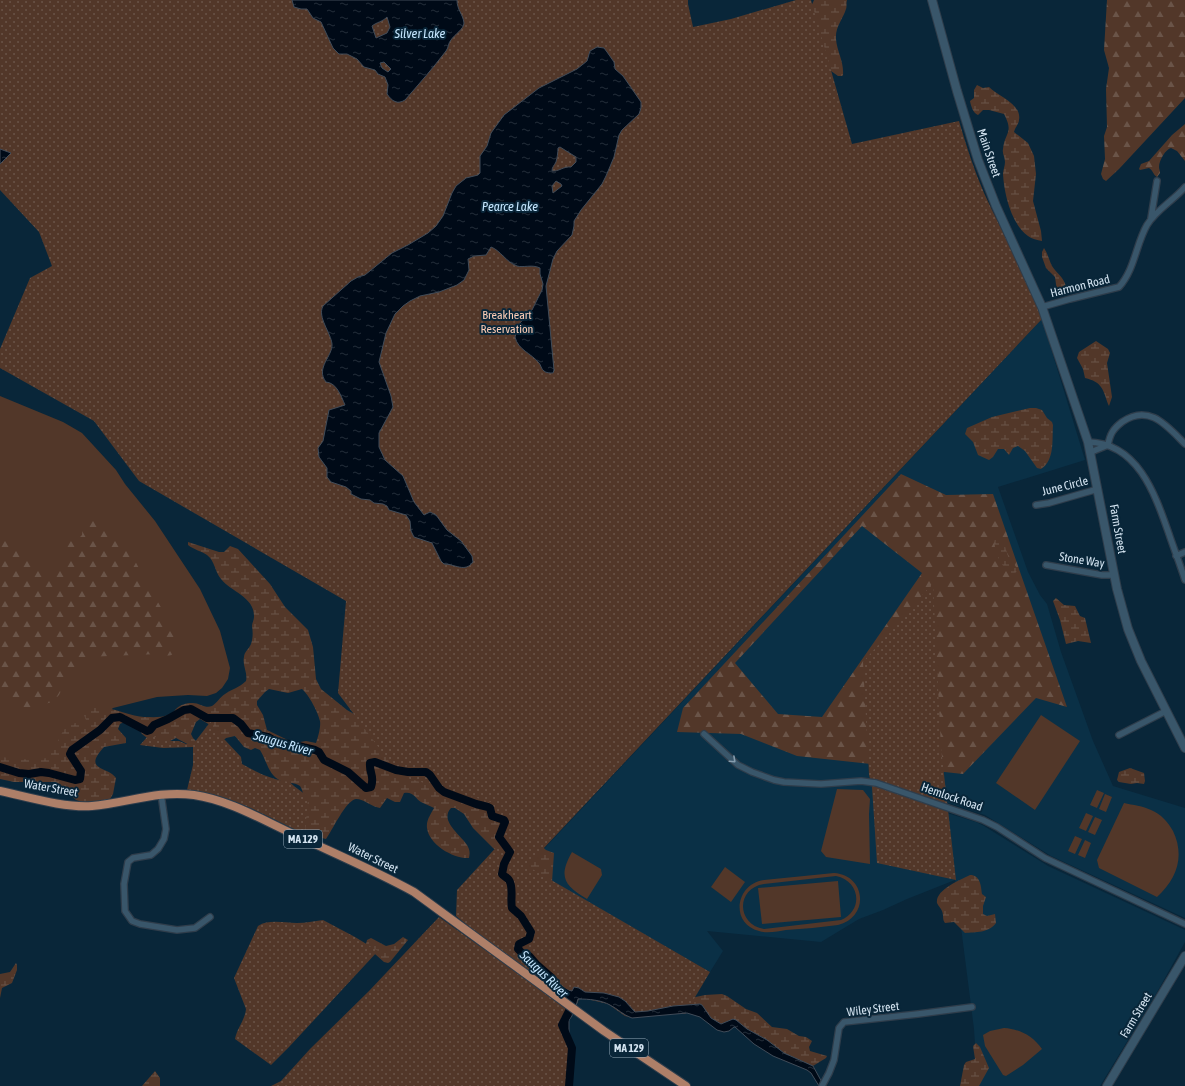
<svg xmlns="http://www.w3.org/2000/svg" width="1185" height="1086" viewBox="0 0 1185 1086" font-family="'Asap Condensed',sans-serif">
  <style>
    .built { fill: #0a3046 }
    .grass { fill: #523729; fill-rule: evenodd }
    .forest { fill: url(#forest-firs); fill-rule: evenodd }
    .wetland { fill: url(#wetland-marsh); fill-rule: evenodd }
    .park { fill: url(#park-dots) }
    .water { fill: url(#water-ripples); stroke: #404b58; fill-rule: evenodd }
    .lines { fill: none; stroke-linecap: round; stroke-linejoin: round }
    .stream { stroke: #404b58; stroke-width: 1.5 }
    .river { stroke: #000a17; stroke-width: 8 }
    .street-casing { stroke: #2f3d4b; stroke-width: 8 }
    .secondary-casing { stroke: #2f3d4b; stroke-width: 10 }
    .primary-casing { stroke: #2f3d4b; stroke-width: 10 }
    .street { stroke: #39566a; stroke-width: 5.5 }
    .secondary { stroke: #39566a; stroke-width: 8 }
    .primary { stroke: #ae7f68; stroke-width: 8 }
    .oneway { stroke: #869dae }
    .labels { text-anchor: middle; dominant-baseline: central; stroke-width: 4; stroke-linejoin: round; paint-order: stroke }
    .shield { fill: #092639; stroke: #97abba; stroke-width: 1 }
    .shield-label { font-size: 11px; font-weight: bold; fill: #d4e4f1 }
    .street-label { font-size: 12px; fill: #d4e4f1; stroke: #092639 }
    .park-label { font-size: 12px; fill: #ffcfb7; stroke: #092639 }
    .water-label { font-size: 13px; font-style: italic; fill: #c5e6fe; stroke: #092639 }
  </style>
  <defs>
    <pattern id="forest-firs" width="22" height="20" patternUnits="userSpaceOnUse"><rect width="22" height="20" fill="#523729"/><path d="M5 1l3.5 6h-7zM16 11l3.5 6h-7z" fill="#6a5448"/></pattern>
    <pattern id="wetland-marsh" width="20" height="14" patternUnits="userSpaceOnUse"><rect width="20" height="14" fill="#523729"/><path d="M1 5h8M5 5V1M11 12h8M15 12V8" fill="none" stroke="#6a5448"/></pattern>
    <pattern id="park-dots" width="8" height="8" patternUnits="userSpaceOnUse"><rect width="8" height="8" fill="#523729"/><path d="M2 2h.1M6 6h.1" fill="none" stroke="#6a5448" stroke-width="1.8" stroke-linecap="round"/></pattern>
    <pattern id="water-ripples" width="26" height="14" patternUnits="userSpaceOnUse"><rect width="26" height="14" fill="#000a17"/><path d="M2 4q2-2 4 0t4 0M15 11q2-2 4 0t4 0" fill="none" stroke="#242e39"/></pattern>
  </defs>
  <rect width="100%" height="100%" fill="#092639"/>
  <!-- built -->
  <path class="built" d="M1042,319L1085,460L998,487L1028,572L1040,595L1047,604L1061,652L1093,741L1113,786L1185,808V918L1051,856L985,815L946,802L941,748L863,662L869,775L872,787L955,880L947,813L976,822L984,826L1048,866L1183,929L1185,930V942L1156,994L1100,1086H978L974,1029L955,880L907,899L883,910L859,919L821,942L707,931L723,951L710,972L527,867Z"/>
  <!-- grass -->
  <path class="grass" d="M0,396L63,422L82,433L116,470L125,484L155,521L200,589L220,631L230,668L228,679L222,688L216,693L207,696L188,695L157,697L113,708L56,763L0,765Z
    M1041,715L1080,741L1035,810L996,783Z
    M837,789L863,790L870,799L869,814L870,864L826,857L821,851Z
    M1097,790L1104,793L1097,808L1090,805Z
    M1105,794L1112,797L1106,812L1099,809Z
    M1124,803C1133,805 1143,806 1151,810C1161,814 1168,822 1173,831C1185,856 1177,879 1157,897L1099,868L1097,860Z
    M1086,813L1093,816L1086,831L1079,828Z
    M1095,817L1102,820L1095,835L1088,832Z
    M1075,836L1082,839L1075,854L1068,851Z
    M1085,840L1091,843L1085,858L1078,855Z
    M572,852L601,869L602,875L587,899C564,885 558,877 572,852Z
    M725,867L745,882L731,902L711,887Z
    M834,873C866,875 870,917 838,925C821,927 804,929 786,930C778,931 768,934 759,931C730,924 735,884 764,880ZM836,876C860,881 864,910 841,920L764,929C736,924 736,888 764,884Z
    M838,881L841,917L762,924L758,888Z
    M1004,1028C1020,1029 1033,1036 1042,1049L1023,1065L1006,1076L1003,1075L985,1046L983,1035L990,1031Z"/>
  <!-- forest -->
  <path class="forest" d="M1107,0H1185V98L1119,169L1106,181L1103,179L1101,174L1105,159L1104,136L1107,127L1106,89L1109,68L1104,50Z
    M1185,124V161L1177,151L1171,148C1166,149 1159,160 1159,167C1159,169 1160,171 1160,173L1157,177C1153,175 1153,170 1149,168L1140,170L1139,169L1141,164L1149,161L1172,135Z
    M901,474L946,495L993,494L1067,707L1036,698L963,774L797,756L741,734L677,732L683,708ZM862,526L922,573L822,717L778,714L735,663Z
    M86,518H92C105,529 120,540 130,553C136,561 140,571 145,580C151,591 187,645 173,654C169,657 163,655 158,654L85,657L77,664L68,676L59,695L52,702L27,709L13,705L0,698V531L27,557L40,568H51L59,563L68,555L63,542L66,540L75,542L82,535L83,523Z"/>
  <!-- wetland -->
  <path class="wetland" d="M814,0H847C846,3 847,7 846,9C843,19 835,27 836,39C837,52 844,61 843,75L842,76H838L831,71L809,11Z
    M977,85L983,88L989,87C998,96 1022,104 1019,120C1019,124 1015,127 1014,132L1028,143L1034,156L1036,174L1033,201L1041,231L1042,241C1037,240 1032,239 1028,236C1011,224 1004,193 1003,174C1003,170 1005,166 1005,162C1005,157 1002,154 1003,149C1005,132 1014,133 1004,114L989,110H983L978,115C973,113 971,106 970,101L974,98V90Z
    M1044,248C1048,254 1049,260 1052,266C1057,274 1064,277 1066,287L1061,293L1057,291L1055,277L1046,268L1042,257V252Z
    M1096,341L1108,349L1110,353L1107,363L1112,397L1109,406L1108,404C1103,389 1102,382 1085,378L1083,369L1077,358L1079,352Z
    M1030,408H1036L1042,410L1047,418L1052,422L1053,425C1052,440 1055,460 1041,469L1037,468L1025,451L1018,446L1013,448L1009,455L1004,449H998L993,457L989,460L978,455L973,442L965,434L967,428L992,417Z
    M998,536C1006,541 1005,550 1009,558C1011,562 1016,565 1017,569C1017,571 1016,573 1014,574C1002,571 992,549 995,537Z
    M188,542L219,552H224L230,546L238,549L249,561L270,584L285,607L308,630L313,647L316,679L321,689L347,710L478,786L546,850L554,853L552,882L494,849L473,828L464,814L455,808H451C439,821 461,835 467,845C470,850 470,853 469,858C454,859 429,845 427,828C426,820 431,814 434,808C430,806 425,804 421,802C415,798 413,791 404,793L400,802H395L387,798L380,808C372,807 364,799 356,799C346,800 332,831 326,839L314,836L305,831C305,819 306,794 300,786C294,782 287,783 281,781C268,775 267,761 260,750L255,748L251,750L244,747L235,736L226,738L221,743L210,725L200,719L196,722L191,734L193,738L199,744L193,747L176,738L170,741H151L142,734L140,731L124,722L120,724L118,729L126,738V743L104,747C82,771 108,766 116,778L113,794L110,799L104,801L82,802L76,800L55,782H14L0,779V757L33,760L47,758C57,749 60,731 68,726C74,722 80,723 86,720L83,713C96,698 129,717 144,717C151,717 161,718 168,715C173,714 174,711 177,708C180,705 187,703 191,703C199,702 205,709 212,706C217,703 220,697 225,694C232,689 239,688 246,681C248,673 242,665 244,657C244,652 249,649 251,644C253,638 253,632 252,626C252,623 254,620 254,617C255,597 231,592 221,579C215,572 215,561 207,555C202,551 194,550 188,545ZM269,689L288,693L302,689C309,695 318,712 320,721C321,727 318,737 316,743L306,741L294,743L267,730L263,715L257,705V701L265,692Z
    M1056,598L1064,605L1075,606L1080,616L1085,618L1091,643L1078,641L1066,644L1060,620L1053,601Z
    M1130,768L1144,773L1145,781L1144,784L1137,783L1131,784L1119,782L1117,780L1119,772Z
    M970,875C980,875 981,885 982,894L986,897L983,906V914L987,916L995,914L996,923C989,933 975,932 965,933L954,922L945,923C942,919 944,916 942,911C941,908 938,906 937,903C935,890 960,880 970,875Z
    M403,937L408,940L390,962L388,963L384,962L367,947L366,944L367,940L371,938L386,946L394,944Z
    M16,963L17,965V970L12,983L2,988L0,998V974L10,972Z
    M722,994L727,996L746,1009L757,1013L772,1027L787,1029L799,1036L806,1037L812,1041L809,1047L810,1051L827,1056L826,1058L813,1066L784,1053L767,1040L747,1029L736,1020H731L721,1024L711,1018L700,1004H687L691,998L705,995Z
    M976,1043L980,1047L989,1068L979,1086H960L964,1065L966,1062L975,1059L973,1046Z
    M155,1071L160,1078V1086H142Z"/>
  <!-- park -->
  <path class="park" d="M0,0H688V4L693,27L731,19L796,0H811L852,144L959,121C966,145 974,170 984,193C1003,235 1027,275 1042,319L527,866L710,972L685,1014H667L632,1018L625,1016L608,1004L587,999H579L576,1006L480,936L456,916L457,890L502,841L510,851C513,848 513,844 511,840L501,836L508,820C501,814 497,818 490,807L494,803L400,776L338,693L346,601L139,481L94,421L0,368V349L30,278L52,266L39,232L0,190Z
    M933,583L941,748L956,880L877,863L872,787L869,775L863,662Z
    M211,721L218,737L225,740L241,757L242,764C260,774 270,779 290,782C296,789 303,791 308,798L305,834C267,817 229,793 187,790L193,765V747L163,748L140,745L148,736H152L167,741H179L186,744L194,743Z
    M439,917L569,1010L562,1025L572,1048L569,1086H271L281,1081L310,1049L369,991Z
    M323,920L355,937L378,951L289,1047L271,1065L235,1039C237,1028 245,1020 246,1009L234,978L258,926C269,919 284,923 297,923C305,923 314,921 323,920Z"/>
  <!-- water -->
  <path class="water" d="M292,0H457C457,10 463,14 464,23C464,29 454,35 451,40C448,43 449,47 446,51C433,68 419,84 405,100C397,105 392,101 387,94L388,85L385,77L378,74L375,70L364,67L357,59L347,54H339L333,48L321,22L313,18L307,9H301L294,7ZM387,17L390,27L387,33L376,38L372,26C377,22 382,22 387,17ZM384,62L391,69L388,72L382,68L380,63Z
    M597,47L604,48L607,52L614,62L615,69L623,76L641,102V108L639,114L622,130L619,135L614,157L606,176L602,184L581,210L574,221V226L572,235L557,251L553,259L546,286L554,370L553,373C550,373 546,373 544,371C541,369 541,365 539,363C531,353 518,350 515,337L519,324L532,310L542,290L543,284L540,274V268C532,264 523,268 517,266C506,262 500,250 491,247L486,255L474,256L468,259L469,270L464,280L457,285L439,292L420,296L410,301L403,306L395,314L386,333L379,362L391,396L393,407L379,433V447L385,460L403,476L414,502L424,515L430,512L436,515L447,530L461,541L472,556L473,562C465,573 455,564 444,564L441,561L432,543L414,537L411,531L410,521L406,515L389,510L387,506L383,504L374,503L370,500L361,499L351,494V491L346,487L331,482L327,477V468L319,457L318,448L323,441L329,410L345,405C341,396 337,383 326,382C315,368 333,356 332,344C331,333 317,317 323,306L351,281L358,277L365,275L392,253L408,245L428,233L436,226L443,216L452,193L456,186L466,178L478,175L480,173V156L487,146L491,133L504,115L539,88L577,69L587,61L590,51ZM560,147L576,157V162L571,167C564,166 558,172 552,171C552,167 554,166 556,162C557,158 558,153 558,148ZM556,181L561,184L562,186L553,193L552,186Z
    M0,149L11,153L0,164Z
    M543,969C546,970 549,972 552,974C559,980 561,990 572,991L574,987L579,988L585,992L604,993L619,997L625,1001L635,1012L648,1011L673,1006L700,1004L702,1005L711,1018L721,1024L733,1019L736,1020L747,1029L767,1040L784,1053L813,1066L824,1086H819L811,1073L807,1070L773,1056L754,1044L735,1027H734L729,1031L724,1032L717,1030L700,1017L687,1013L632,1018C623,1015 618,1009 610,1005C601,1000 589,999 578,999L576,1006L571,1001L568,993L552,984L547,972Z
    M567,1008L572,1012V1016L569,1020V1036L564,1034C562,1025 563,1017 567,1008Z"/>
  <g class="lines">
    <!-- stream -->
    <path class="stream" d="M568,1035L573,1047L574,1052L571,1086"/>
    <!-- river -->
    <path class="river" d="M0,767L19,773L29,774L41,772L49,773L75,780L80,779L81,771L70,754L72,750L100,730L112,718L120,717L147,731L150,730L154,725L168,719L184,710L191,709L207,718H233L241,724L248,733L268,737L278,743L290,744L315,750L319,752L324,760L348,772L366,788L371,787C375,775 369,774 370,763L375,762L396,770L408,772H426L430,775L439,788L444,792L476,804L488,807L490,808L492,816L504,820L505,822L499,837L510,852L504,864L502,874C504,877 507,877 509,880C514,887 510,900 512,908L521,916L531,932L529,939L519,944L518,949L522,953L529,956L536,964L552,978L556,987L570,996V1009L562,1025L572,1048L569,1086"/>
    <defs>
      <path id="street" d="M1151,218L1157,181
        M1042,307L1070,299L1119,287C1135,269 1136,244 1147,225C1156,210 1174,200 1185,187
        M1088,442C1138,443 1155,494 1169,534C1174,549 1180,564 1185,580
        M1108,445C1110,434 1113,429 1122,422C1149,403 1167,426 1185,444
        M1091,452L1108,445
        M1036,505L1049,503L1098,489
        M1176,556L1185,552
        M1046,565L1102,575H1114
        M704,734L738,765L752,772L774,780L784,782L821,784L861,781L876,783L983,820L997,827L1045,858L1185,924
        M1119,735L1166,711
        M161,794L166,829L164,839L158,849L151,855L133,858L128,862L124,884L125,911L132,921L140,924L177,930L195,928L210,917
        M822,1086L829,1073L834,1060L839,1028L844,1022L918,1014L972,1007"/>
      <path id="secondary" d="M932,0L957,91L978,160L996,206L1042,307L1088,442L1117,589L1128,629L1141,661L1185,748
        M1107,1086L1185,956"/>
      <path id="primary" d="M0,791C28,797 64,808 92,806C127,803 158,790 194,795C228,800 259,818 289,832C331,852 374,870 414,892L604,1031L686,1086"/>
    </defs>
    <!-- street casing -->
    <use href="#street" class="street-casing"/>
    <!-- secondary casing -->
    <use href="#secondary" class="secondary-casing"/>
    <!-- primary casing -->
    <use href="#primary" class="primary-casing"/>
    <!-- street -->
    <use href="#street" class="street"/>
    <!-- secondary -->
    <use href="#secondary" class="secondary"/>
    <!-- primary -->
    <use href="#primary" class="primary"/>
  </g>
  <!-- one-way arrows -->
  <defs><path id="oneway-chevron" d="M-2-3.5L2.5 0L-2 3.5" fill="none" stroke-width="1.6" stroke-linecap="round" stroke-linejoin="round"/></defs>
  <use class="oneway" href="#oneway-chevron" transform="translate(733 760) rotate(43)"/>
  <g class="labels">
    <!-- shield labels -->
    <g class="shield">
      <rect x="284" y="830" width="38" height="18" rx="3"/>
      <rect x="610" y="1039" width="38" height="18" rx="3"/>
    </g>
    <g class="shield-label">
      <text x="303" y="839">MA 129</text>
      <text x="629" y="1048">MA 129</text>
    </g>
    <!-- street labels -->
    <g class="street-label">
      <text transform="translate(989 153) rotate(71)">Main Street</text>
      <text transform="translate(1080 286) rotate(-14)">Harmon Road</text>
      <text transform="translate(1065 486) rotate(-14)">June Circle</text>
      <text transform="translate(1118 529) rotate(80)">Farm Street</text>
      <text transform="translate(1082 560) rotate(9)">Stone Way</text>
      <text transform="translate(51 788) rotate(10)">Water Street</text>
      <text transform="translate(952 797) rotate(19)">Hemlock Road</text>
      <text transform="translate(373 858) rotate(26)">Water Street</text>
      <text transform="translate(873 1009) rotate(-7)">Wiley Street</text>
      <text transform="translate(1136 1015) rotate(-59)">Farm Street</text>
    </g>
    <!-- park labels -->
    <g class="park-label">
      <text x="507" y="315">Breakheart<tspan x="507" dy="14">Reservation</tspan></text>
    </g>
    <!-- water labels -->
    <g class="water-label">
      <text x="420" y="33">Silver Lake</text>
      <text x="510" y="206">Pearce Lake</text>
      <text transform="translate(283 743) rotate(16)">Saugus River</text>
      <text transform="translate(544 974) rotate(44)">Saugus River</text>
    </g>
  </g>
</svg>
